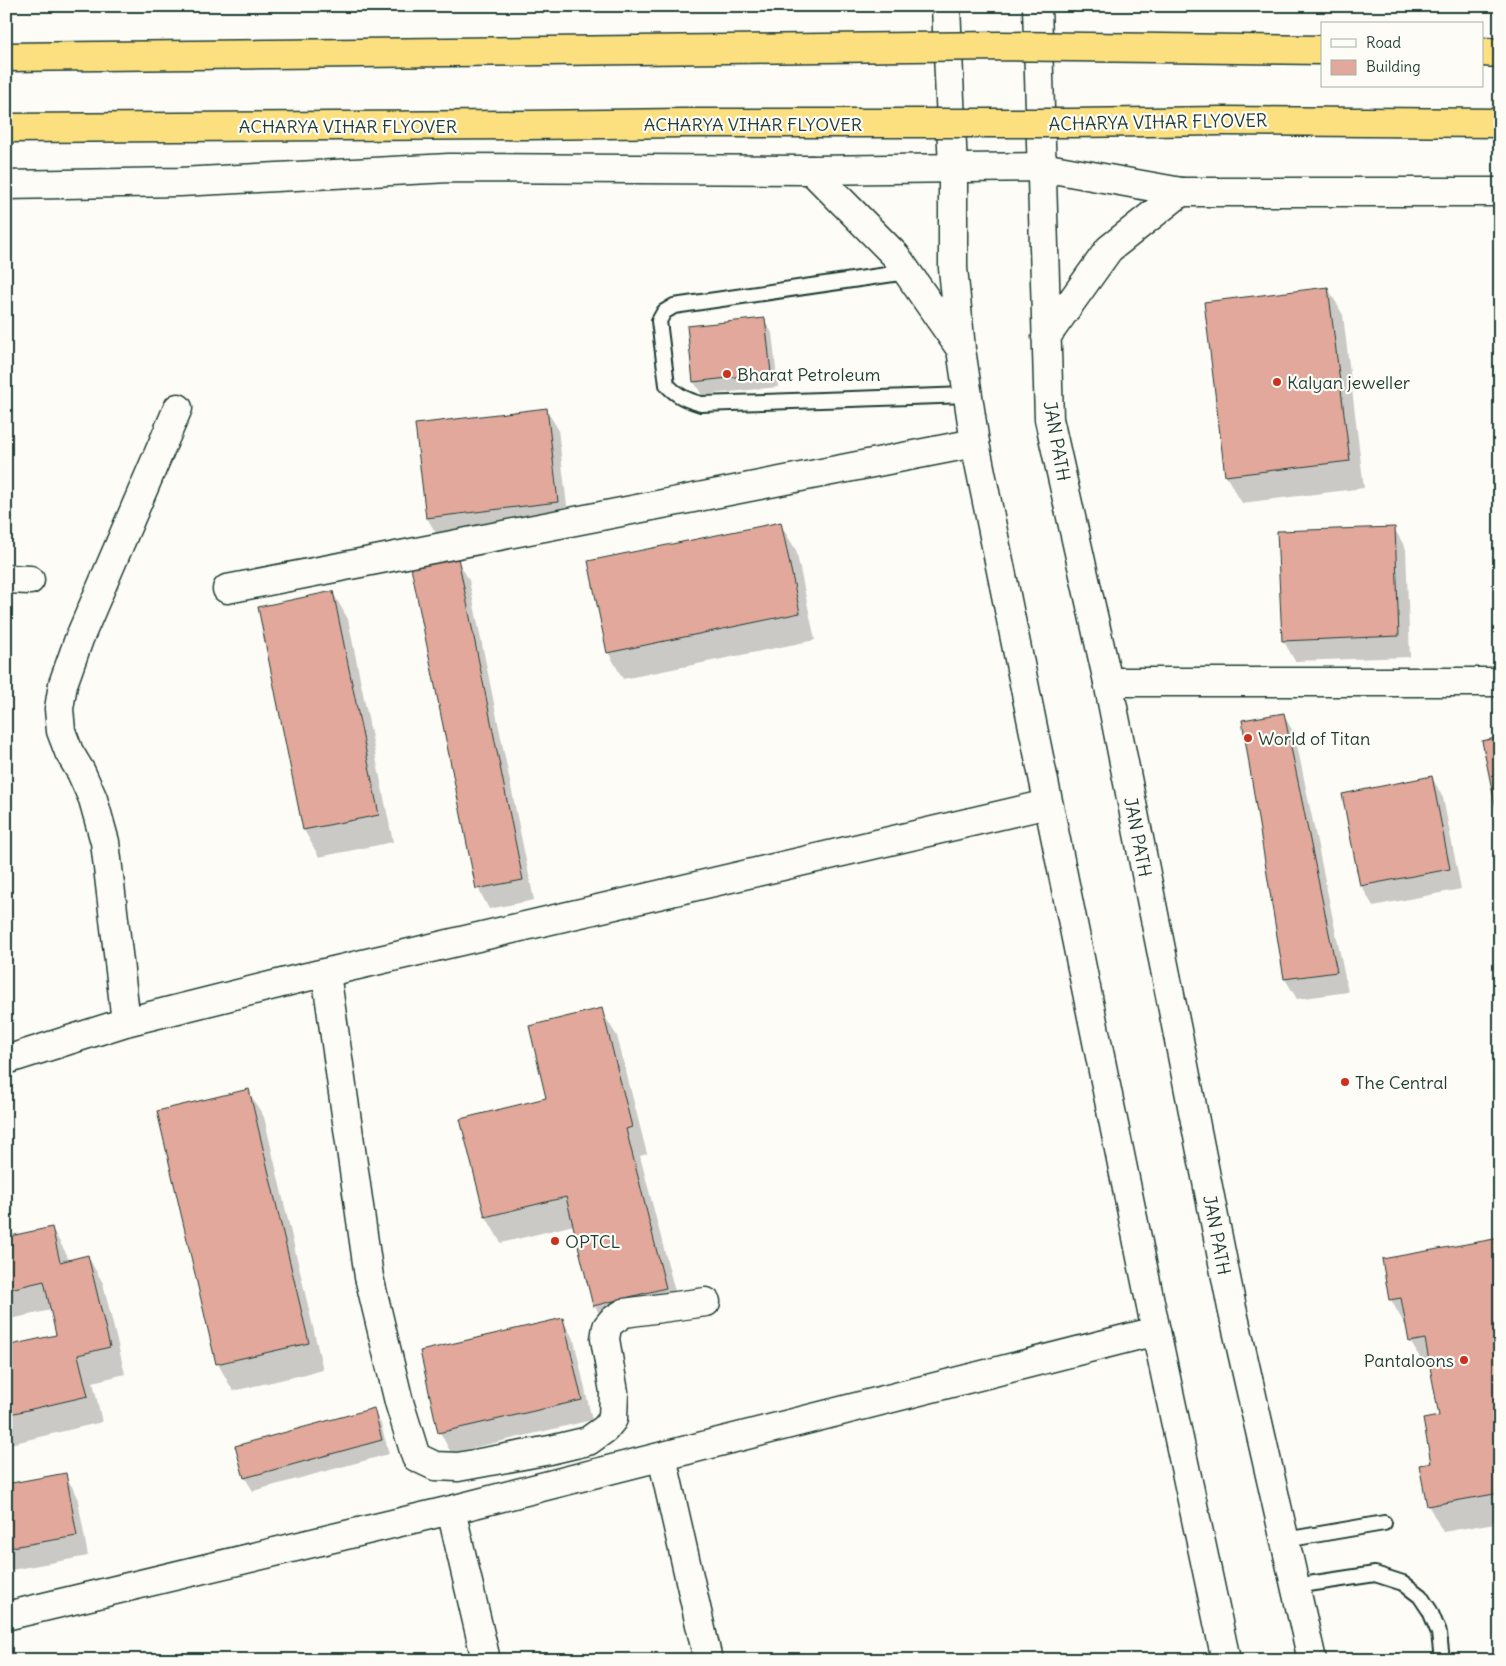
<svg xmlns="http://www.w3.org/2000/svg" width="1506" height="1666" viewBox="0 0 1506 1666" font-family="Delius,sans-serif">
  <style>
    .shadow { fill: #0003 }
    .building { fill: #e1a89b; stroke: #1f3d34 }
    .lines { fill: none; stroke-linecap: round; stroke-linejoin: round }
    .service-casing { stroke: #1f3d34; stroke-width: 18 }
    .minor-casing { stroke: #1f3d34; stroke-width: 31 }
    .tertiary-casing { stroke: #1f3d34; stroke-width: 31 }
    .secondary-casing { stroke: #1f3d34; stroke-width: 31 }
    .trunk-casing { stroke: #1f3d34; stroke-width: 31 }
    .service { stroke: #fdfcf7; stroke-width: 14 }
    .minor { stroke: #fdfcf7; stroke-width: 28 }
    .tertiary { stroke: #fdfcf7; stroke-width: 28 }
    .secondary { stroke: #fdfcf7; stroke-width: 28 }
    .trunk { stroke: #fce080; stroke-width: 28 }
    .trunk-bridge-casing { stroke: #1f3d34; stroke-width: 31; stroke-linecap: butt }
    .trunk-bridge { stroke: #fce080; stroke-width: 28 }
    .poi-dot { fill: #c8321e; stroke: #fdfcf7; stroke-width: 2 }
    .labels { text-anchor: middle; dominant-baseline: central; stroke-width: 4.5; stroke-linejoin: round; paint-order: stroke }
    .street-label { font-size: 18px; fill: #1f3d34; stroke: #fdfcf7 }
    .poi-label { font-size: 18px; fill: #1f3d34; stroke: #fdfcf7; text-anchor: start }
  </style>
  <rect width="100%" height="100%" fill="#fdfcf7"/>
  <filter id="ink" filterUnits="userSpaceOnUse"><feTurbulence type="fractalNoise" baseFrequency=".02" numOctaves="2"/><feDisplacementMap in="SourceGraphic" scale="10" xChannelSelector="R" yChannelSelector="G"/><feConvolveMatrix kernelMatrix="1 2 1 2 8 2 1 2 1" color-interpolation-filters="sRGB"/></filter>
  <g filter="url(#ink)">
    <!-- shadow -->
    <path class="shadow" d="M1328,288L1343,315L1364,488L1242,503L1226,476L1205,303Z
      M764,319L772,333L778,387L702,395L694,382Z
      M546,409L558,429L569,523L439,538L427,518Z
      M780,524L796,550L815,640L623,679L608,652Z
      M1394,528L1406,549L1410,657L1295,661L1283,640Z
      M457,559L469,580L534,900L489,909L478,888Z
      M333,593L348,619L393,842L319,857L304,830L259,607Z
      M1283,714L1295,735L1348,992L1297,999L1285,979L1244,721Z
      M1432,777L1443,798L1461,889L1373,906L1361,885Z
      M601,1010L617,1036L647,1154L640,1156L681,1315L610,1333L595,1306L574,1225L501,1243L486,1217L548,1099Z
      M248,1091L264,1117L323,1370L233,1391L218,1364L159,1112Z
      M52,1228L67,1255L68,1261L88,1257L103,1283L125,1374L93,1382L102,1422L6,1445V1347L57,1336L51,1310L6,1320V1239Z
      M1500,1239V1522L1443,1532L1428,1505L1440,1417L1431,1367L1426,1368L1410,1341L1408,1326L1406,1327L1391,1300L1383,1260Z
      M562,1319L574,1340L592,1420L451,1453L440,1432Z
      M373,1410L381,1424L389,1454L253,1491L245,1478L237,1447Z
      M65,1475L77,1495L88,1556L6,1571V1485Z"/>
    <!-- building -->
    <path class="building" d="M1328,287L1350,461L1225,476L1204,302Z
      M765,318L771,373L693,382L687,326Z
      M547,408L558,502L426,518L415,424Z
      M781,522L800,613L607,653L588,561Z
      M1395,527L1399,636L1282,641L1277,531Z
      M458,558L523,880L476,889L411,567Z
      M333,591L379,815L303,830L258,607Z
      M1284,713L1337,972L1284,979L1242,720Z
      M1500,737V828L1482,741Z
      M1432,776L1450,869L1360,886L1342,794Z
      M602,1008L632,1127L626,1129L666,1288L593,1306L566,1197L485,1217L460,1119L546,1098L529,1026Z
      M249,1089L309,1343L216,1364L157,1111Z
      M52,1227L60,1262L88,1255L110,1347L78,1355L88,1396L6,1415V1346L56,1335L44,1281L6,1290V1237Z
      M1500,1238V1493L1427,1506L1419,1465L1431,1463L1423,1419L1439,1416L1432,1378L1425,1339L1409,1342L1401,1298L1389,1300L1382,1259Z
      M563,1318L582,1400L438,1433L420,1351Z
      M374,1408L382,1440L244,1478L235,1446Z
      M66,1473L77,1536L6,1548V1484Z"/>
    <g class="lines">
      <defs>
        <path id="service" d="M907,272L674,306L664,312L659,321L667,385C677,396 687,400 701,404L968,395
          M1285,1540L1384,1523
          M1295,1586L1375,1574L1403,1583L1420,1596L1430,1611L1439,1633L1442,1660"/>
        <path id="minor" d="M6,579L30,580
          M227,589L975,443
          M1108,682H1500
          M326,973L369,1277L399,1402L416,1457L435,1466L458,1467L550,1450L588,1441L605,1429L613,1419L614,1392L605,1339L607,1327L612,1321L624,1313L706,1302
          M126,1022L105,842L93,799L81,772L69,752L61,731L59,709L63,684L79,639L178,408
          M6,1060L126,1022L294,980L1048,804
          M662,1457L708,1660
          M451,1510L486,1660
          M6,1616L451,1510L1156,1331"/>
        <path id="tertiary" d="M6,185L180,182L449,168L811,170L1042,167L1181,192H1500"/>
        <path id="secondary" d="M946,6L953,169V268L961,349L975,443L1156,1331L1226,1660
          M1037,6L1049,419L1108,682L1232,1308L1312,1660
          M811,170L896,256L960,348
          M1046,337L1109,249L1181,192"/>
        <path id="trunk" d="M1482,52L1500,53"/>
      </defs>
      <!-- service casing -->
      <use href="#service" class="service-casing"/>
      <!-- minor casing -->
      <use href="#minor" class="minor-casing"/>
      <!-- tertiary casing -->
      <use href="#tertiary" class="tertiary-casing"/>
      <!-- secondary casing -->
      <use href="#secondary" class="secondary-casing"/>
      <!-- trunk casing -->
      <use href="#trunk" class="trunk-casing"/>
      <!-- service -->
      <use href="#service" class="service"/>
      <!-- minor -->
      <use href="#minor" class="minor"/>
      <!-- tertiary -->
      <use href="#tertiary" class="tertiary"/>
      <!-- secondary -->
      <use href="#secondary" class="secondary"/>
      <!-- trunk -->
      <use href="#trunk" class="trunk"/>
      <defs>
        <path id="trunk-bridge" d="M6,57L1000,46L1322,50
          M6,128L528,125L683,123H1071L1223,121L1500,123"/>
      </defs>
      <!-- trunk-bridge casing -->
      <use href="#trunk-bridge" class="trunk-bridge-casing"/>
      <!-- trunk-bridge -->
      <use href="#trunk-bridge" class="trunk-bridge"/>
    </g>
  </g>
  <!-- markers -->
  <g class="poi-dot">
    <circle cx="727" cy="374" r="5"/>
    <circle cx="1277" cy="382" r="5"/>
    <circle cx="1248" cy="738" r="5"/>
    <circle cx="1345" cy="1082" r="5"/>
    <circle cx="555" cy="1241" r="5"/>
    <circle cx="1464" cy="1360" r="5"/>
  </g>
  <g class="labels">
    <!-- street labels -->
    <g class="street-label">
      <text transform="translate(1158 122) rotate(-1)">ACHARYA VIHAR FLYOVER</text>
      <text x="753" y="124">ACHARYA VIHAR FLYOVER</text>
      <text x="348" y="126">ACHARYA VIHAR FLYOVER</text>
      <text transform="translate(1057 441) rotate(80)">JAN PATH</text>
      <text transform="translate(1138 837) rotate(79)">JAN PATH</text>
      <text transform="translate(1217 1235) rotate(79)">JAN PATH</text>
    </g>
    <!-- poi labels -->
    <g class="poi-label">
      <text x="737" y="374">Bharat Petroleum</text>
      <text x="1287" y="382">Kalyan jeweller</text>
      <text x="1258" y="738">World of Titan</text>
      <text x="1355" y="1082">The Central</text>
      <text x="565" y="1241">OPTCL</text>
      <text x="1454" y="1360" text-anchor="end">Pantaloons</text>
    </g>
  </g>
  <!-- margin -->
  <rect width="1506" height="1666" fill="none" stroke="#fdfcf7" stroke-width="25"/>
  <rect x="12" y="12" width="1481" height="1641" fill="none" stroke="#1f3d34" stroke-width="2" filter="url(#ink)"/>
  <!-- legend -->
  <rect x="1321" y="22" width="162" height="65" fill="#fdfcf7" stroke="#a4b0a9"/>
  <rect x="1331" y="39" width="25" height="8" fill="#fdfcf7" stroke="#a4b0a9"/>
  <text x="1366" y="48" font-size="15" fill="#1f3d34">Road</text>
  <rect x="1331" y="60" width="25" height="15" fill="#e1a89b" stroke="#a4b0a9"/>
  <text x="1366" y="72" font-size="15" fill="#1f3d34">Building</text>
</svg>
